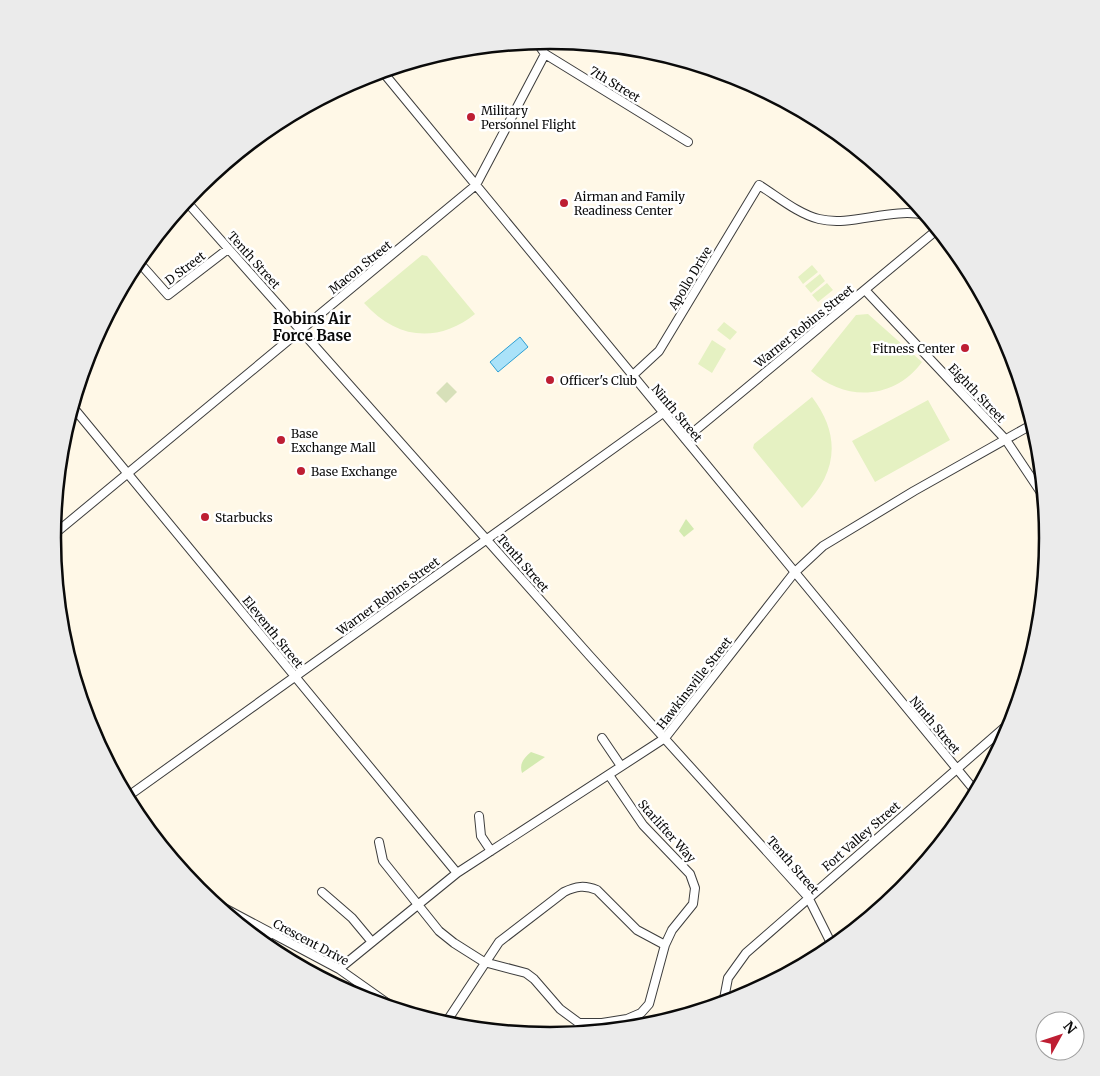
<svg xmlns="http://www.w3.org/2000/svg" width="1100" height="1076" viewBox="0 0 1100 1076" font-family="Merriweather,serif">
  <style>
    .green { fill: #d3eab0 }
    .cemetery { fill: #d7e0b9 }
    .pitch { fill: #e5f1c2 }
    .water { fill: #aae2f9; stroke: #2e9fd2 }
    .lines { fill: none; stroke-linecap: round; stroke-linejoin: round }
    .minor-casing { stroke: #3d3d3d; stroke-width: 10 }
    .minor { stroke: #fff; stroke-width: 8 }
    .poi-dot { fill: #be1e33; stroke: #fff; stroke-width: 2 }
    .labels { text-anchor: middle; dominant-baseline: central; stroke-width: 5; stroke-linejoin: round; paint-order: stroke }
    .street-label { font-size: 12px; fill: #0a0a0a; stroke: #fff }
    .poi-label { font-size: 12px; fill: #0a0a0a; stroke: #fff; text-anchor: start }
    .quarter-label { font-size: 15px; font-weight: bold; fill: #0a0a0a; stroke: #fff }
    .rim { fill: none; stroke: #0a0a0a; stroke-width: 2.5 }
  </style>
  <rect width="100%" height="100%" fill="#fff8e7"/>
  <!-- green -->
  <path class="green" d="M686,519L694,529L684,537L679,531Z
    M531,752L545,757L522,773C519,763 524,758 531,752Z"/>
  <!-- cemetery -->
  <path class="cemetery" d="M447,382L457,392L446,403L436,393Z"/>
  <!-- pitch -->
  <path class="pitch" d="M422,255L427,256L475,314C437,344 396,339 364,303Z
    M812,265L818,272L803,284L798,277Z
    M820,274L825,281L811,293L805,286Z
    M827,283L833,290L818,302L812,295Z
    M868,314L922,362C894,400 845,402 811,371L856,315Z
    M724,322L737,332L730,340L717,330Z
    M712,340L726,349L712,373L698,364Z
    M812,397C842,436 837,475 802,508L753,448L754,444Z
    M928,400L950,440L875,482L852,441Z"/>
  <!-- water -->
  <path class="water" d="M520,337L528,347L498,372L490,362Z"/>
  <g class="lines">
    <defs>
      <path id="minor" d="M536,41L545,54L688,142
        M382,71L976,792
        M186,201L589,655L808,897L833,947
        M137,260L168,295L228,249
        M865,290L1006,440L1044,497
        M632,376L659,351L759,185C777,196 798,214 819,219C852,227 890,207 926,215
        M72,406L457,873
        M685,439L938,229
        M52,536L476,185L545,54
        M602,738L621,766
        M127,797L663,413
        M479,816L481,836L491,851
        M379,842L383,861L439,931L454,943L484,962L526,973L534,979L560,1009L579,1023H602L627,1019L641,1013L649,1004L665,945L672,930L693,904L695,888L690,874L643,825L609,775
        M322,892L352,918L372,942
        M211,901L339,969L397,1010
        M261,942L271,934
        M339,969L457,873L665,738L794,573L823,546L914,491L1033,424
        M723,1004L728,978L746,953L1013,720
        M445,1024L499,942L564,892C576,886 585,885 597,890L637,930L665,945
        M577,1033L579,1023"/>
    </defs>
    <!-- minor casing -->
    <use href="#minor" class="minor-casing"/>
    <!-- minor -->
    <use href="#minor" class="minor"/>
  </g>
  <!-- markers -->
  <g class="poi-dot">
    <circle cx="471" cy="117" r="5"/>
    <circle cx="564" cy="203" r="5"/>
    <circle cx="965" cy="348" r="5"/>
    <circle cx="550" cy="380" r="5"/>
    <circle cx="281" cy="440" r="5"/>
    <circle cx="301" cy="471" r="5"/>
    <circle cx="205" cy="517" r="5"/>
  </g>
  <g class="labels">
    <!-- street labels -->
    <g class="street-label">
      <text transform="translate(615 84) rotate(31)">7th Street</text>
      <text transform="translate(254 260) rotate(48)">Tenth Street</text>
      <text transform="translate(360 267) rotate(-39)">Macon Street</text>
      <text transform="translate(185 268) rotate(-37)">D Street</text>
      <text transform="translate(690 278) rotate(-59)">Apollo Drive</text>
      <text transform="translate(804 326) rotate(-39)">Warner Robins Street</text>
      <text transform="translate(977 393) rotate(46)">Eighth Street</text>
      <text transform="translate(677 413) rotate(50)">Ninth Street</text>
      <text transform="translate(523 563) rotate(49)">Tenth Street</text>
      <text transform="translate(388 596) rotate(-36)">Warner Robins Street</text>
      <text transform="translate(273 632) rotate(51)">Eleventh Street</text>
      <text transform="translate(694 683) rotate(-52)">Hawkinsville Street</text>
      <text transform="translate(935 725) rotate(50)">Ninth Street</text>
      <text transform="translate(667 831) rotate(48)">Starlifter Way</text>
      <text transform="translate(861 836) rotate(-41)">Fort Valley Street</text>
      <text transform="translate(793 865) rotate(49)">Tenth Street</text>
      <text transform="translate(311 942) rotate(28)">Crescent Drive</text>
    </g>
    <!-- poi labels -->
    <g class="poi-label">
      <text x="481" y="110">Military<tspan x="481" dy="14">Personnel Flight</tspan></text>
      <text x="574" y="196">Airman and Family<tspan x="574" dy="14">Readiness Center</tspan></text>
      <text x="955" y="348" text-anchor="end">Fitness Center</text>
      <text x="560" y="380">Officer's Club</text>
      <text x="291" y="433">Base<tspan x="291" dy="14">Exchange Mall</tspan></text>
      <text x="311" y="471">Base Exchange</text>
      <text x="215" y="517">Starbucks</text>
    </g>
    <!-- quarter labels -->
    <g class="quarter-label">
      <text x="312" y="318">Robins Air<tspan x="312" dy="17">Force Base</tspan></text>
    </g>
  </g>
  <!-- crop -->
  <path d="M0 0H1100V1076H0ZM61 538a489 489 0 1 1 978 0a489 489 0 1 1-978 0Z" fill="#ebebeb" fill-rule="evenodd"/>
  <path class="rim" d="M61 538a489 489 0 1 1 978 0a489 489 0 1 1-978 0Z"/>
  <!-- north arrow -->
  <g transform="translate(1060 1036) rotate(50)"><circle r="24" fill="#ffffff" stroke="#9d9d9d"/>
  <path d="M0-4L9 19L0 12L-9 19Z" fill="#be1e33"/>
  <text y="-8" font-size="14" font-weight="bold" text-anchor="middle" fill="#0a0a0a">N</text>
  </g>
</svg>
